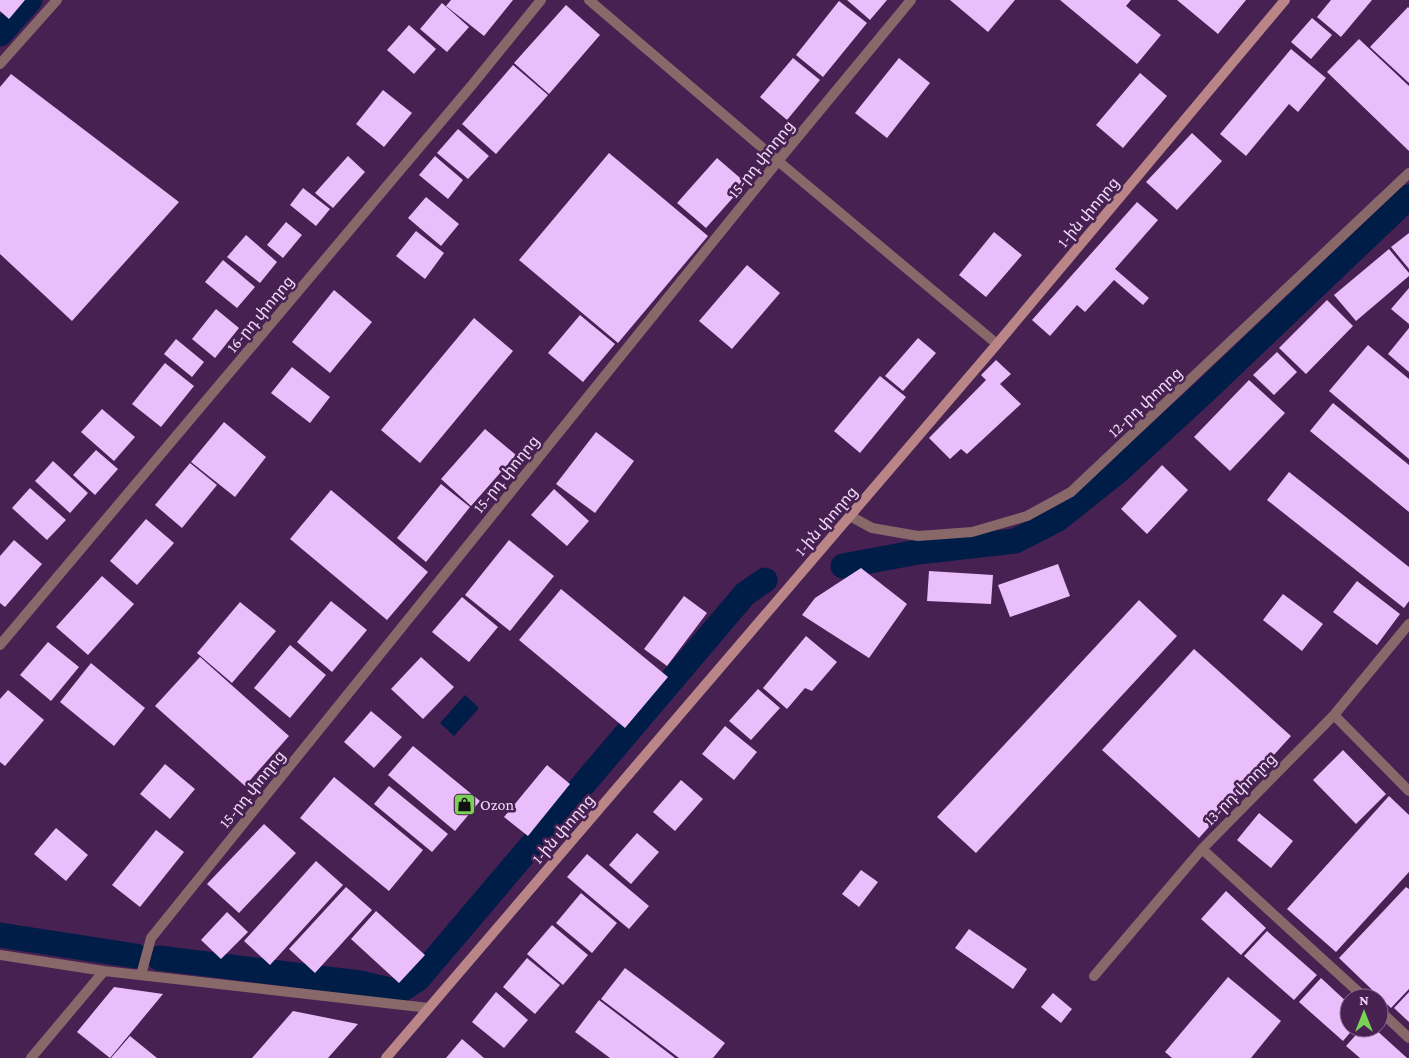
<svg xmlns="http://www.w3.org/2000/svg" width="1409" height="1058" viewBox="0 0 1409 1058" font-family="'Crimson Pro','Noto Sans Armenian',serif">
  <style>
    .water { fill: #001d48 }
    .lines { fill: none; stroke-linecap: round; stroke-linejoin: round }
    .canal { stroke: #001d48; stroke-width: 25 }
    .building { fill: #eabefa }
    .minor { stroke: #896869; stroke-width: 10 }
    .secondary { stroke: #b98586; stroke-width: 10 }
    .labels { text-anchor: middle; dominant-baseline: central; stroke-width: 5; stroke-linejoin: round; paint-order: stroke }
    .street-label { font-size: 16px; fill: #f0daf8; stroke: #462152 }
    .poi-label { font-size: 16px; fill: #f0daf8; stroke: #462152; text-anchor: start }
  </style>
  <rect width="100%" height="100%" fill="#462152"/>
  <!-- water -->
  <path class="water" d="M465,695L479,708L454,736L440,723Z"/>
  <g class="lines">
    <!-- canal -->
    <path class="canal" d="M0,34L30,0
      M843,566L918,552L1015,541L1058,519L1117,472L1203,393L1409,197
      M0,935L136,956
      M159,958L360,983L398,992L418,979L745,594L765,580"/>
  </g>
  <!-- building -->
  <path class="building" d="M0,0H25L9,19L0,11Z
    M451,0H513L484,36L446,6Z
    M847,0H887L870,20Z
    M950,0H1015L988,32Z
    M1060,0H1131L1126,6L1161,35L1137,64Z
    M1177,0H1246L1218,34Z
    M1331,0H1372L1341,37L1317,17Z
    M839,1L867,23L823,77L796,55Z
    M442,3L469,27L447,52L420,29Z
    M566,5L600,35L549,94L514,63Z
    M1408,7L1409,8V83L1370,47Z
    M1312,18L1332,35L1311,59L1291,42Z
    M409,25L436,49L414,74L387,50Z
    M1359,39L1409,86V151L1327,72Z
    M1291,49L1326,78L1298,112L1289,104L1246,156L1220,134Z
    M793,58L820,80L787,120L760,97Z
    M899,58L930,83L887,138L855,113Z
    M513,65L548,95L496,154L462,124Z
    M1140,73L1167,96L1123,148L1096,125Z
    M11,74L179,202L72,321L0,254V87Z
    M383,90L412,113L384,147L356,124Z
    M458,129L489,156L468,179L437,153Z
    M1192,133L1222,161L1177,210L1146,182Z
    M609,153L708,236L618,343L519,260Z
    M348,156L365,172L333,208L315,193Z
    M435,156L463,180L448,199L419,175Z
    M717,158L746,183L706,228L677,203Z
    M303,188L330,209L316,226L290,205Z
    M426,197L459,224L441,246L408,218Z
    M1137,202L1158,220L1115,269L1149,298L1143,305L1114,280L1085,312L1077,305L1050,336L1032,320Z
    M286,222L302,235L283,258L267,245Z
    M416,231L444,253L425,279L396,256Z
    M994,232L1022,255L986,297L959,275Z
    M1409,233V269L1391,247Z
    M246,235L277,262L260,283L227,257Z
    M1389,249L1409,273V276L1356,321L1334,295Z
    M223,260L255,287L237,308L205,282Z
    M747,265L780,293L732,349L699,321Z
    M1409,288V324L1391,309Z
    M334,290L372,322L330,373L292,342Z
    M1327,300L1353,326L1306,374L1279,348Z
    M216,309L239,328L215,358L192,339Z
    M580,315L615,344L583,382L548,353Z
    M474,318L513,351L420,463L381,430Z
    M1409,328V372L1388,354Z
    M918,338L936,353L903,391L885,376Z
    M176,339L204,362L192,377L164,354Z
    M1368,345L1409,379V459L1329,391Z
    M1277,352L1297,372L1274,395L1253,375Z
    M996,360L1011,374L1000,384L1021,404L967,454L961,449L950,459L929,438L986,380L981,375Z
    M165,363L194,386L161,427L132,404Z
    M292,367L330,397L310,423L271,393Z
    M880,376L906,397L860,453L834,431Z
    M1249,380L1285,413L1230,471L1194,437Z
    M1333,403L1409,465V512L1310,431Z
    M102,409L135,437L114,461L81,432Z
    M224,422L266,457L235,497L191,462Z
    M485,429L516,455L471,506L441,479Z
    M596,432L634,461L595,513L556,484Z
    M96,450L118,469L95,495L73,475Z
    M53,461L88,493L70,513L35,481Z
    M190,463L217,485L182,528L155,505Z
    M1162,465L1188,490L1147,534L1121,509Z
    M1289,472L1409,567V601L1404,608L1267,500Z
    M441,484L470,507L426,562L397,538Z
    M30,488L66,520L47,540L12,508Z
    M554,489L589,521L567,546L531,515Z
    M331,490L428,572L387,620L290,539Z
    M146,519L174,543L137,585L110,561Z
    M14,540L42,564L5,607L0,603V556Z
    M509,540L554,576L510,631L465,595Z
    M1058,564L1070,596L1010,617L998,585Z
    M861,568L907,604L869,658L802,615L815,598Z
    M929,571L993,575L991,604L927,601Z
    M102,576L134,604L88,655L56,627Z
    M1357,581L1400,614L1377,645L1333,612Z
    M561,589L668,677L625,728L519,640Z
    M1283,594L1323,624L1302,651L1263,620Z
    M684,596L707,613L667,666L644,649Z
    M462,597L498,627L469,662L432,632Z
    M1139,600L1177,636L976,853L937,817Z
    M331,601L367,630L332,672L297,642Z
    M240,602L276,631L232,683L197,653Z
    M806,636L837,662L812,691L805,688L787,709L763,688Z
    M48,642L79,667L51,701L20,675Z
    M290,645L326,675L290,718L254,688Z
    M1194,649L1291,736L1199,838L1102,750Z
    M200,657L289,736L245,786L155,706Z
    M421,657L454,687L423,719L391,689Z
    M91,663L145,708L114,746L60,702Z
    M758,689L780,708L751,740L729,721Z
    M8,690L44,720L5,766L0,762V699Z
    M371,711L402,737L374,768L344,742Z
    M725,726L757,752L734,780L702,754Z
    M413,746L480,801L455,831L388,775Z
    M1343,750L1386,794L1356,824L1313,780Z
    M165,764L195,789L170,819L140,794Z
    M547,765L570,784L528,836L504,817Z
    M334,777L423,850L389,891L300,818Z
    M681,780L703,799L675,831L653,812Z
    M389,786L448,834L432,852L374,804Z
    M1389,796L1409,815V872L1336,952L1287,909Z
    M1259,813L1293,841L1271,868L1237,840Z
    M264,824L296,853L239,913L207,884Z
    M56,828L88,855L66,881L34,854Z
    M156,830L184,852L140,907L112,885Z
    M637,833L659,852L631,884L609,865Z
    M587,854L649,906L629,929L567,877Z
    M316,861L343,885L270,965L244,941Z
    M861,870L878,882L859,907L842,894Z
    M346,887L372,910L315,973L289,949Z
    M1406,887L1409,889V989L1391,1008L1339,958Z
    M1226,891L1266,928L1241,955L1201,919Z
    M581,893L617,923L592,953L556,923Z
    M376,911L425,955L399,983L351,939Z
    M227,912L248,932L221,959L201,940Z
    M552,925L588,955L563,985L527,954Z
    M969,929L1027,969L1013,989L955,948Z
    M1267,931L1317,975L1294,1000L1244,956Z
    M527,958L560,985L535,1014L503,987Z
    M625,968L725,1043L713,1058H679L601,999Z
    M1228,977L1281,1021L1251,1058H1172L1165,1052Z
    M1321,978L1349,1004V1028H1354L1343,1041L1299,1002Z
    M114,987L163,994L110,1058L77,1032Z
    M496,992L528,1020L504,1048L472,1022Z
    M1409,992V1022L1394,1008Z
    M1053,993L1072,1009L1061,1023L1041,1007Z
    M599,1000L675,1058H610L575,1032Z
    M293,1011L358,1024L328,1058H252Z
    M1362,1028H1374L1407,1058H1360L1346,1046Z
    M130,1036L157,1058H111Z
    M462,1039L484,1058H446Z"/>
  <g class="lines">
    <!-- minor -->
    <path class="minor" d="M589,0L778,161L997,344
      M0,64L57,0
      M850,516L872,528L918,536L972,532L1027,516L1071,492L1409,173
      M0,645L472,85L541,0
      M1334,715L1409,791
      M1202,849L1365,998
      M0,955L104,971L429,1008
      M141,975L151,938L778,161L911,0
      M1094,976L1202,849L1334,715L1409,624
      M1379,1010L1409,1038
      M31,1058L104,971"/>
    <!-- secondary -->
    <path class="secondary" d="M386,1058L997,344L1285,0"/>
  </g>
  <!-- icons -->
  <defs>
    <symbol id="shop-square" viewBox="-11 -11 22 22"><rect x="-9" y="-9" width="18" height="18" rx="4" fill="#7bd156" stroke="#462152"/><path d="M-5-2.5h2.3a2.7 3.5 0 0 1 5.4 0H5L5.5 6h-11ZM-1.5-2.5h3a1.5 2.3 0 0 0-3 0Z" fill="#111"/></symbol>
  </defs>
  <g fill-rule="evenodd">
    <use href="#shop-square" x="452" y="792" width="25" height="25"/>
  </g>
  <g class="labels">
    <!-- street labels -->
    <g class="street-label">
      <text transform="translate(761 159) rotate(-51)">15-րդ փողոց</text>
      <text transform="translate(1088 212) rotate(-50)">1-ին փողոց</text>
      <text transform="translate(260 314) rotate(-50)">16-րդ փողոց</text>
      <text transform="translate(1145 402) rotate(-43)">12-րդ փողոց</text>
      <text transform="translate(506 474) rotate(-51)">15-րդ փողոց</text>
      <text transform="translate(826 521) rotate(-49)">1-ին փողոց</text>
      <text transform="translate(252 789) rotate(-51)">15-րդ փողոց</text>
      <text transform="translate(1240 789) rotate(-45)">13-րդ փողոց</text>
      <text transform="translate(563 829) rotate(-49)">1-ին փողոց</text>
    </g>
    <!-- poi labels -->
    <g class="poi-label">
      <text x="480" y="804">Ozon</text>
    </g>
  </g>
  <!-- north arrow -->
  <g transform="translate(1364 1013)"><circle r="24" fill="#462152" stroke="#8a6b94"/>
  <path d="M0-4L9 19L0 12L-9 19Z" fill="#7bd156"/>
  <text y="-8" font-size="14" font-weight="bold" text-anchor="middle" fill="#f0daf8">N</text>
  </g>
</svg>
